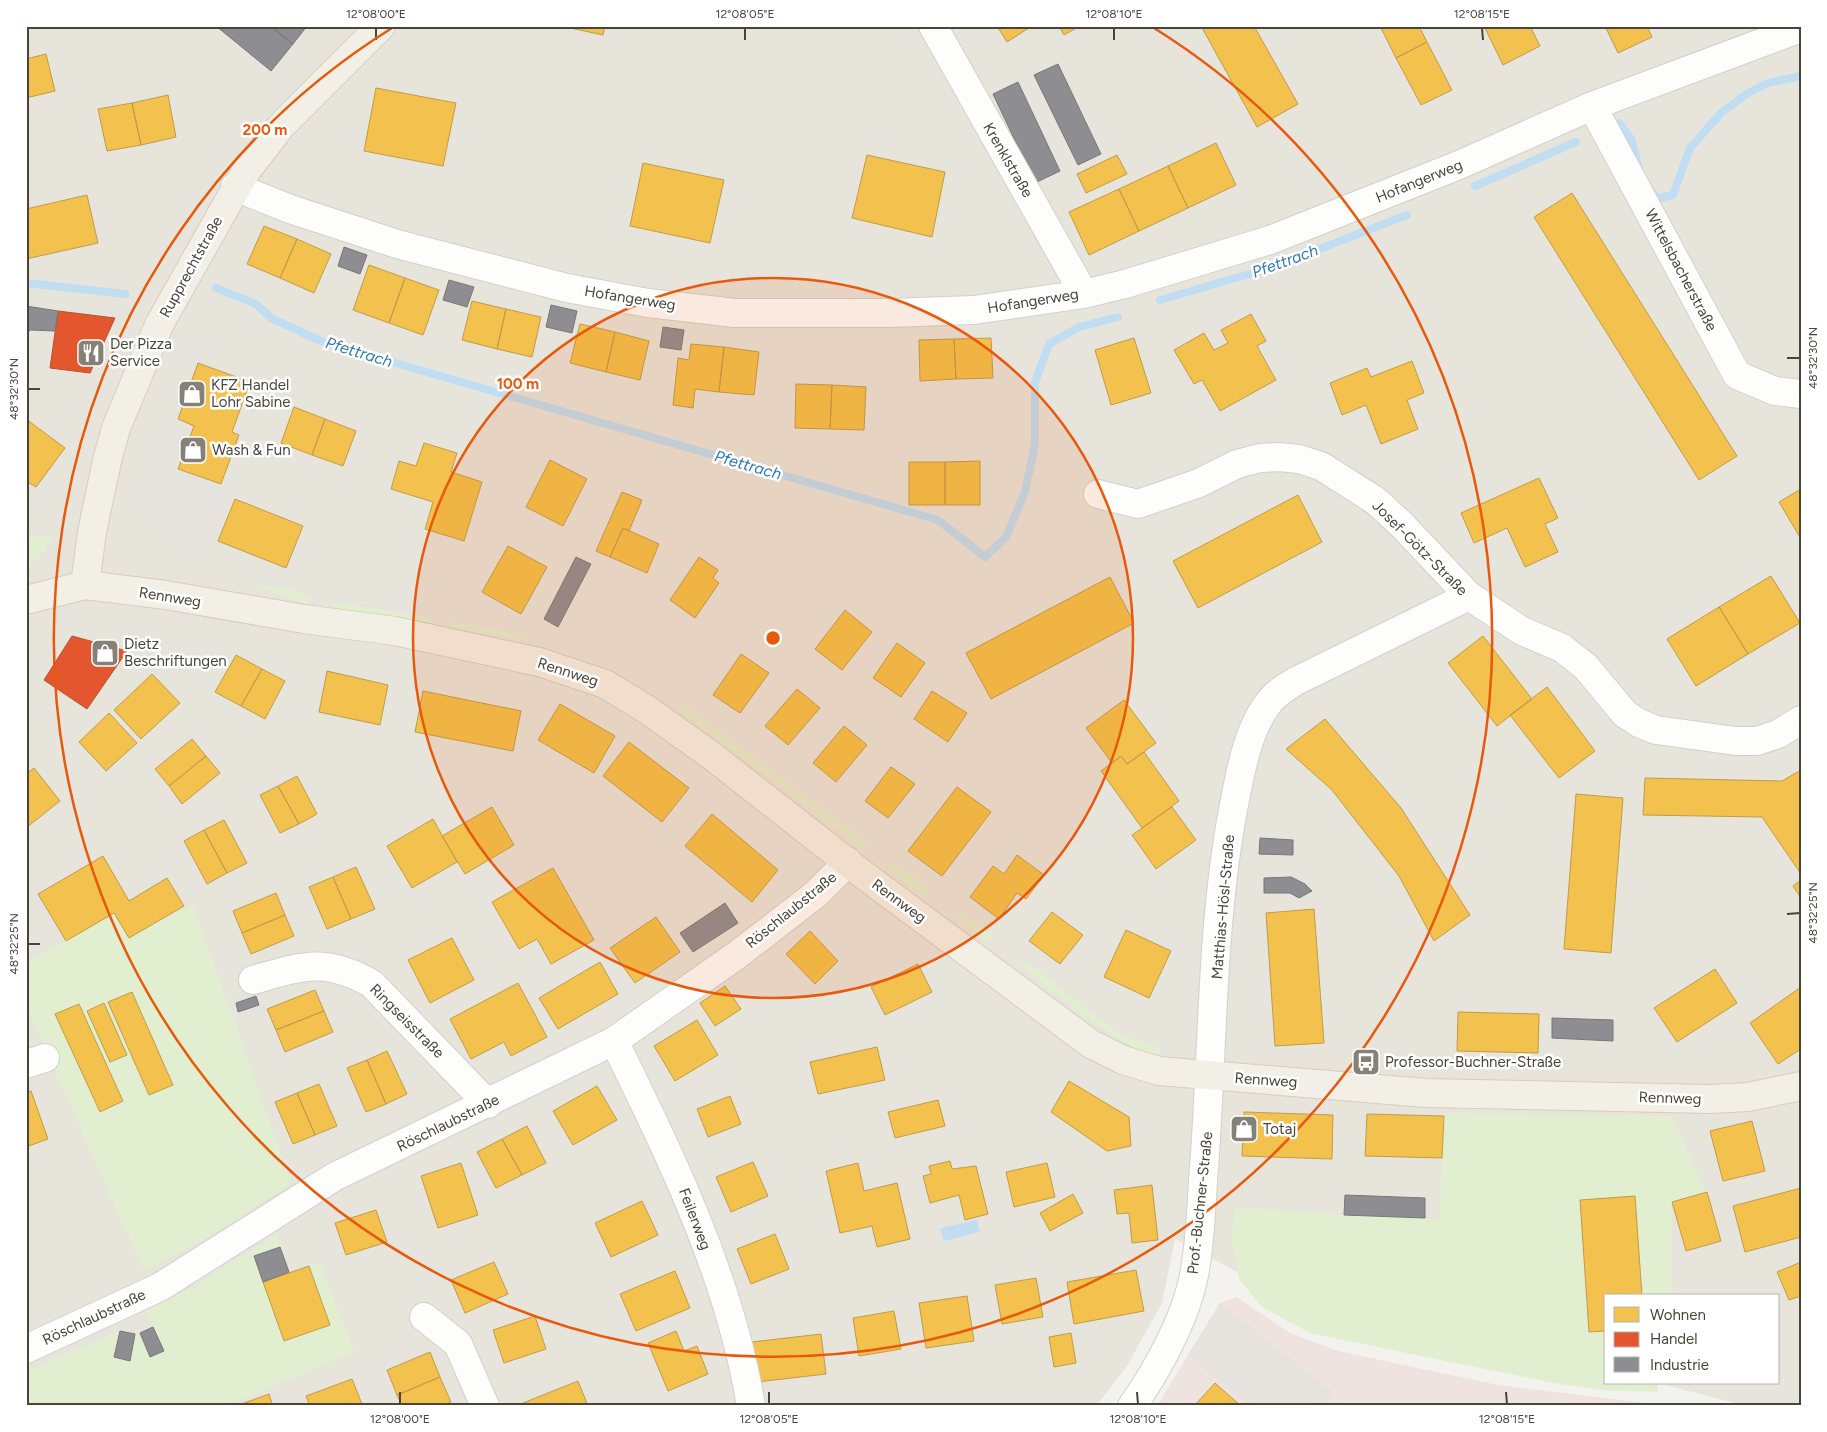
<svg xmlns="http://www.w3.org/2000/svg" width="1827" height="1432" viewBox="0 0 1827 1432" font-family="Figtree,sans-serif">
  <style>
    .residential { fill: #e7e4dc }
    .medical { fill: #eee3df }
    .green { fill: #e1eecf }
    .parking { fill: #e6e3df }
    .water { fill: #c0ddf1 }
    .homes { fill: #f2c14e; stroke: #c09c48 }
    .shops { fill: #e4572e; stroke: #b65131 }
    .industry { fill: #8d8d92; stroke: #797777 }
    .lines { fill: none; stroke-linecap: round; stroke-linejoin: round }
    .stream { stroke: #c0ddf1; stroke-width: 8 }
    .minor-casing { stroke: #d2d0cb; stroke-width: 30 }
    .major-casing { stroke: #d6cebb; stroke-width: 30 }
    .minor { stroke: #fdfdfc; stroke-width: 28 }
    .major { stroke: #f2efe6; stroke-width: 28 }
    .ticks { fill: none; stroke: #4b4439; stroke-width: 2 }
    .ring { fill: none; stroke: #e8590c; stroke-width: 2.5 }
    .labels { text-anchor: middle; dominant-baseline: central; stroke-width: 5; stroke-linejoin: round; paint-order: stroke }
    .street-label { font-size: 15px; fill: #4b4439; stroke: #fff }
    .poi-label { font-size: 15px; fill: #4b4439; stroke: #fff; text-anchor: start }
    .water-label { font-size: 16px; font-style: italic; fill: #2e7ab2; stroke: #fff }
    .centre { fill: #e8590c; stroke: #fff; stroke-width: 2.5 }
    .ring-label { font-size: 15px; text-anchor: middle; font-weight: bold; fill: #e8590c; stroke: #fff; stroke-width: 5; stroke-linejoin: round; paint-order: stroke }
    .neatline { fill: none; stroke: #4b4439; stroke-width: 2 }
    .ticks-label { font-size: 12px; text-anchor: middle; fill: #4b4439 }
  </style>
  <rect width="100%" height="100%" fill="#f4f2ee"/>
  <!-- residential -->
  <path class="residential" d="M26,26H1801V1406H1747L1657,1383H1778V1296H1606L1262,1285L1175,1239L1162,1303L1127,1366L1096,1406H26Z"/>
  <!-- medical -->
  <path class="medical" d="M1236,1297L1290,1333L1338,1351L1498,1385L1671,1406H1157L1220,1303Z"/>
  <!-- green -->
  <path class="green" d="M32,536H52L46,549L26,570V543Z
    M259,585L292,590L309,597L308,605L260,588Z
    M333,602L430,618L429,625L332,609Z
    M451,622L522,634L521,639L450,627Z
    M684,705L868,843L865,849L680,711Z
    M893,862L930,889L925,895L887,869Z
    M193,904L291,1183L213,1234L144,1272L26,1006V963L114,913L129,938Z
    M960,912L994,936L989,942L956,918Z
    M1025,961L1121,1035L1160,1048L1159,1054C1121,1052 1053,990 1021,966Z
    M1443,1113L1671,1116L1707,1192L1672,1202V1296H1606V1383H1659L1657,1392L1604,1390L1553,1383L1310,1333L1262,1307L1239,1279L1231,1240L1235,1207L1344,1215L1440,1219Z
    M277,1235L280,1247L254,1256L284,1341L329,1325L309,1266L320,1263L355,1352L225,1406H26V1371L120,1331L115,1358L130,1361L135,1334L140,1333L150,1357L163,1352L146,1311L194,1286Z"/>
  <!-- parking -->
  <path class="parking" d="M162,422L187,430L172,470L231,491L208,556L175,546L155,528L145,510L147,467Z
    M1220,1303L1333,1393L1322,1406H1251L1188,1355Z"/>
  <!-- water -->
  <path class="water" d="M977,1220L980,1232L944,1241L940,1228Z"/>
  <!-- homes -->
  <path class="homes" d="M561,26H605L603,35Z
    M997,26H1032L1007,42Z
    M1059,26H1080L1064,35Z
    M1201,26H1254L1298,104L1257,127Z
    M1380,26H1419L1427,42L1396,58Z
    M1484,26H1530L1540,46L1503,65Z
    M1605,26H1647L1652,37L1618,53Z
    M1427,42L1452,90L1421,105L1396,58Z
    M46,54L55,91L26,98V59Z
    M376,88L456,103L443,166L364,151Z
    M168,95L176,137L141,145L132,103Z
    M132,103L141,145L107,151L98,109Z
    M1216,143L1236,185L1188,208L1168,166Z
    M867,155L945,172L932,237L852,218Z
    M1117,155L1127,174L1086,193L1077,174Z
    M643,163L724,180L710,243L630,226Z
    M1168,166L1188,208L1139,231L1119,189Z
    M1119,189L1139,231L1089,255L1069,212Z
    M1572,193L1737,456L1699,480L1534,217Z
    M87,195L98,243L26,259V209Z
    M264,226L297,239L280,278L247,264Z
    M297,239L331,254L314,293L280,278Z
    M369,265L405,278L389,323L353,310Z
    M405,278L439,290L423,335L389,323Z
    M472,301L506,309L497,349L462,340Z
    M506,309L541,317L532,357L497,349Z
    M1251,314L1266,341L1257,346L1276,380L1220,411L1202,380L1194,384L1174,350L1204,333L1214,350L1228,343L1221,330Z
    M580,324L615,332L606,372L570,363Z
    M615,332L649,341L640,380L606,372Z
    M991,338L993,378L956,379L954,339Z
    M1134,338L1151,393L1111,405L1095,350Z
    M954,339L956,379L920,381L919,340Z
    M691,344L724,347L719,392L695,389L693,408L673,405L678,358L689,360Z
    M724,347L759,352L754,395L719,392Z
    M1412,361L1424,393L1407,400L1418,429L1381,444L1366,405L1342,415L1330,383L1367,368L1371,377Z
    M198,363L250,382L232,432L239,435L221,484L178,469L194,426L178,419Z
    M796,384L832,385L830,429L795,428Z
    M832,385L866,387L864,430L830,429Z
    M294,407L325,419L312,455L281,443Z
    M26,419L65,448L36,487L26,481Z
    M325,419L356,431L343,466L312,455Z
    M424,443L457,453L451,472L482,482L464,541L425,529L433,502L391,489L399,461L416,466Z
    M550,460L587,479L563,526L526,507Z
    M980,461V505H945V462Z
    M909,462H945V505H909Z
    M1539,478L1558,518L1545,524L1558,552L1525,567L1507,528L1474,543L1461,513Z
    M1801,489V539L1779,502Z
    M622,492L642,500L629,531L623,528L610,557L596,551Z
    M1298,495L1322,542L1198,608L1173,561Z
    M235,499L303,526L286,568L218,541Z
    M623,528L659,544L647,573L610,557Z
    M508,546L547,567L521,614L482,592Z
    M699,557L718,570L713,578L719,583L695,618L670,600Z
    M1771,576L1800,623L1748,654L1719,607Z
    M1110,577L1134,623L991,699L966,653Z
    M1719,607L1748,654L1696,686L1667,639Z
    M845,610L872,632L842,670L815,649Z
    M1483,636L1532,699L1497,726L1448,663Z
    M897,643L925,663L901,697L873,678Z
    M741,654L769,673L740,713L713,695Z
    M236,655L262,669L241,706L215,692Z
    M262,669L285,681L265,719L241,706Z
    M327,671L388,685L380,725L319,712Z
    M152,674L180,703L141,739L114,710Z
    M1547,687L1595,751L1559,778L1510,715Z
    M797,689L820,708L788,745L765,726Z
    M423,691L521,711L513,751L415,732Z
    M932,691L967,713L948,742L914,719Z
    M1124,700L1156,743L1127,764L1121,756L1112,763L1086,728Z
    M560,704L615,736L594,773L538,740Z
    M109,713L137,743L106,771L79,742Z
    M1325,719L1401,808L1470,915L1434,941L1399,876L1332,790L1286,749Z
    M844,726L867,745L836,782L813,763Z
    M192,739L206,756L169,786L155,769Z
    M629,742L689,788L662,822L603,776Z
    M1144,752L1179,801L1142,828L1101,771L1121,756L1127,764Z
    M206,756L220,773L182,804L169,786Z
    M891,767L915,784L888,818L865,801Z
    M34,768L60,801L26,828V774Z
    M1801,770V874L1762,817L1643,815L1645,778L1782,781Z
    M297,776L317,814L299,824L278,786Z
    M278,786L299,824L280,833L260,795Z
    M957,787L991,812L942,876L908,851Z
    M1576,794L1623,798L1611,953L1564,949Z
    M492,807L514,845L465,874L442,836Z
    M1172,807L1196,840L1156,869L1132,835Z
    M712,814L778,870L752,902L685,846Z
    M433,819L457,862L412,888L387,846Z
    M224,820L247,863L227,873L204,830Z
    M204,830L227,873L207,884L184,841Z
    M1017,855L1044,875L1026,899L1017,893L999,919L970,897L993,866L1004,874Z
    M103,856L129,901L167,878L184,906L129,938L114,913L66,941L38,894Z
    M356,867L375,909L351,919L333,877Z
    M553,868L594,940L551,964L537,939L519,949L492,902Z
    M333,877L351,919L327,929L309,887Z
    M1801,880V898L1793,886Z
    M276,893L285,915L242,933L233,911Z
    M1314,909L1324,1043L1275,1046L1266,913Z
    M1052,912L1083,935L1060,964L1029,941Z
    M285,915L294,936L251,954L242,933Z
    M656,917L680,952L635,983L610,948Z
    M1126,930L1171,951L1149,998L1104,977Z
    M810,931L838,961L815,984L786,954Z
    M452,938L474,980L430,1003L408,960Z
    M600,962L618,994L558,1029L539,998Z
    M918,964L932,992L885,1015L871,987Z
    M1715,969L1737,1003L1677,1042L1654,1008Z
    M518,983L547,1037L511,1056L504,1042L471,1059L450,1019Z
    M725,986L741,1009L715,1026L700,1003Z
    M1801,987V1049L1778,1064L1750,1023Z
    M315,990L324,1011L276,1030L267,1009Z
    M132,992L173,1085L149,1095L108,1002Z
    M104,1003L127,1055L110,1062L87,1011Z
    M79,1004L123,1101L100,1112L55,1014Z
    M324,1011L333,1032L285,1052L276,1030Z
    M1458,1012L1539,1014L1538,1053L1457,1051Z
    M697,1020L718,1055L675,1081L654,1046Z
    M877,1047L885,1080L818,1094L810,1062Z
    M387,1051L407,1094L386,1104L367,1060Z
    M367,1060L386,1104L366,1112L347,1068Z
    M1069,1081L1129,1117L1131,1146L1107,1151L1051,1112Z
    M319,1084L337,1126L315,1135L297,1093Z
    M597,1086L617,1120L573,1145L553,1111Z
    M31,1091L48,1139L26,1147V1093Z
    M297,1093L315,1135L293,1144L275,1102Z
    M730,1096L741,1124L708,1137L697,1109Z
    M938,1100L945,1126L895,1138L888,1112Z
    M1244,1112L1333,1115L1332,1159L1242,1156Z
    M1367,1114L1444,1116L1442,1158L1365,1156Z
    M1752,1121L1765,1171L1723,1181L1710,1131Z
    M527,1126L546,1163L522,1175L502,1139Z
    M502,1139L522,1175L496,1188L477,1152Z
    M950,1161L952,1169L976,1166L988,1214L965,1220L959,1195L930,1203L923,1176L931,1174L929,1166Z
    M753,1162L768,1196L731,1212L716,1177Z
    M461,1163L478,1215L438,1228L421,1176Z
    M858,1163L864,1191L897,1183L910,1239L877,1247L872,1226L840,1233L826,1171Z
    M1047,1163L1055,1197L1014,1207L1006,1172Z
    M1152,1185L1158,1240L1132,1243L1129,1213L1117,1214L1114,1190Z
    M1801,1188V1237L1745,1252L1733,1206Z
    M1707,1192L1721,1241L1686,1251L1672,1202Z
    M1073,1194L1083,1213L1050,1231L1040,1213Z
    M1635,1196L1642,1296H1606V1331L1589,1332L1580,1200Z
    M642,1201L658,1235L611,1257L595,1223Z
    M376,1210L387,1242L346,1255L335,1223Z
    M775,1234L789,1269L751,1284L737,1249Z
    M494,1262L508,1294L465,1313L451,1280Z
    M1801,1262V1296L1789,1300L1777,1272Z
    M309,1266L330,1325L284,1341L263,1282Z
    M1136,1270L1144,1311L1074,1324L1067,1282Z
    M675,1271L690,1308L636,1331L620,1294Z
    M1036,1278L1043,1317L1002,1324L995,1285Z
    M967,1296L974,1341L926,1348L919,1303Z
    M894,1311L901,1349L859,1356L853,1318Z
    M535,1316L546,1349L504,1363L493,1330Z
    M676,1331L684,1351L697,1346L708,1374L668,1391L648,1343Z
    M1071,1333L1076,1363L1054,1367L1049,1337Z
    M821,1334L826,1374L757,1382L752,1342Z
    M430,1352L440,1377L397,1395L387,1370Z
    M440,1377L451,1402L442,1406H402L397,1395Z
    M352,1379L362,1404L356,1406H310L306,1396Z
    M578,1381L588,1406H524L523,1403Z
    M1215,1383L1241,1406H1194Z
    M269,1394L273,1406H236Z"/>
  <!-- shops -->
  <path class="shops" d="M58,311L115,318L90,373L50,368Z
    M72,636L127,651L87,709L44,680Z"/>
  <!-- industry -->
  <path class="industry" d="M216,26H271L293,44L271,71Z
    M278,26H307L293,44L275,30Z
    M1058,64L1101,154L1078,165L1034,75Z
    M1018,82L1060,171L1035,183L993,94Z
    M344,247L367,255L360,274L338,266Z
    M449,280L474,287L467,307L443,300Z
    M551,305L577,311L572,333L546,327Z
    M26,306L58,311L55,331L30,330L26,335Z
    M663,327L684,330L681,350L660,347Z
    M576,557L591,564L558,627L544,619Z
    M1260,838L1293,840V855L1259,854Z
    M1291,877L1305,884L1312,891L1299,898L1290,893H1264V878Z
    M725,903L738,923L693,952L680,933Z
    M256,996L259,1005L238,1012L236,1003Z
    M1552,1018L1613,1020V1041L1552,1038Z
    M1345,1195L1425,1198V1218L1344,1215Z
    M280,1247L289,1272L263,1282L254,1256Z
    M153,1327L164,1351L150,1357L140,1333Z
    M120,1331L135,1334L130,1361L114,1357Z"/>
  <g class="lines">
    <!-- stream -->
    <path class="stream" d="M1619,123L1631,139L1639,168
      M1475,186L1576,142
      M1649,190L1659,198L1673,195L1690,148L1721,113L1748,93L1768,83L1801,76
      M26,283L125,294
      M216,288L256,304L271,318L323,342L938,520L985,557L1006,537L1025,492L1035,444V382L1049,344L1079,327L1118,317
      M1160,300L1273,267L1407,215"/>
    <defs>
      <path id="minor" d="M933,26L1084,294
        M1592,106L1737,375L1775,391L1801,394
        M235,187L290,209L397,244L567,288L648,303L735,313H890L974,310L1084,294L1125,284L1270,240L1459,165L1592,106L1801,28
        M1098,494L1138,504L1199,483L1237,464L1260,458L1279,457L1299,459L1321,466L1376,501L1402,525L1469,596L1522,631L1562,648L1586,667L1625,714L1639,723L1656,730L1736,741H1757L1778,734L1801,720
        M253,980C302,966 326,957 372,984L488,1104
        M614,1041C671,1157 730,1277 751,1406
        M26,1064L45,1058
        M424,1317L458,1344L485,1406
        M26,1349L160,1287L334,1177L614,1041L737,955L816,894L848,862
        M1132,1406C1157,1371 1186,1318 1194,1275C1201,1240 1201,1204 1204,1168C1213,1049 1211,927 1233,810C1240,775 1246,734 1267,705C1274,694 1285,688 1296,681L1469,596"/>
      <path id="major" d="M85,585L92,532L107,461L116,428L159,325L244,174L281,126L381,26
        M26,600L85,585L166,595L304,619L395,631L539,662L605,684L646,709L712,756L865,876L1091,1044L1123,1060L1159,1071L1426,1093L1710,1099L1748,1097L1801,1086"/>
    </defs>
    <!-- minor casing -->
    <use href="#minor" class="minor-casing"/>
    <!-- major casing -->
    <use href="#major" class="major-casing"/>
    <!-- minor -->
    <use href="#minor" class="minor"/>
    <!-- major -->
    <use href="#major" class="major"/>
  </g>
  <!-- ticks -->
  <path class="ticks" d="M376,28V40M745,28V40M1114,28V40M1482,28L1483,40M1787,358H1800M28,389H40M1787,914L1800,913M28,944H40M400,1392V1404M769,1392V1404M1137,1392L1138,1404M1506,1392L1507,1404"/>
  <!-- distance rings -->
  <circle cx="773" cy="638" r="360" fill="#e8590c" fill-opacity=".12"/>
  <g class="ring">
    <circle cx="773" cy="638" r="360"/>
    <path d="M1154 28A719 719 0 1 1 392 28"/>
  </g>
  <!-- icons -->
  <defs>
    <symbol id="restaurant-square" viewBox="-11 -11 22 22"><rect x="-9" y="-9" width="18" height="18" rx="4" fill="#868178" stroke="#fff"/><path d="M-5-6h1v4h1v-4h1v4h1v-4h1v5L-1.5 .5V6h-2V.5L-5-1ZM5-6V6H3V1.5H1.5Q1.5-4 5-6Z" fill="#fff"/></symbol>
    <symbol id="shop-square" viewBox="-11 -11 22 22"><rect x="-9" y="-9" width="18" height="18" rx="4" fill="#868178" stroke="#fff"/><path d="M-5-2.5h2.3a2.7 3.5 0 0 1 5.4 0H5L5.5 6h-11ZM-1.5-2.5h3a1.5 2.3 0 0 0-3 0Z" fill="#fff"/></symbol>
    <symbol id="bus-square" viewBox="-11 -11 22 22"><rect x="-9" y="-9" width="18" height="18" rx="4" fill="#868178" stroke="#fff"/><path d="M-5-6H5V4H4V6H2V4H-2V6H-4V4H-5ZM-3.5-4V0h7V-4ZM-3.5 1.2v1.5H-2V1.2ZM2 1.2v1.5H3.5V1.2Z" fill="#fff"/></symbol>
  </defs>
  <g fill-rule="evenodd">
    <use href="#restaurant-square" x="75" y="337" width="32" height="32"/>
    <use href="#shop-square" x="176" y="378" width="32" height="32"/>
    <use href="#shop-square" x="177" y="434" width="32" height="32"/>
    <use href="#shop-square" x="89" y="637" width="32" height="32"/>
    <use href="#bus-square" x="1350" y="1046" width="32" height="32"/>
    <use href="#shop-square" x="1228" y="1113" width="32" height="32"/>
  </g>
  <g class="labels">
    <!-- street labels -->
    <g class="street-label">
      <text transform="translate(1008 160) rotate(60)">Krenklstraße</text>
      <text transform="translate(1419 181) rotate(-22)">Hofangerweg</text>
      <text transform="translate(191 267) rotate(-61)">Rupprechtstraße</text>
      <text transform="translate(1681 270) rotate(62)">Wittelsbacherstraße</text>
      <text transform="translate(630 298) rotate(9)">Hofangerweg</text>
      <text transform="translate(1033 301) rotate(-9)">Hofangerweg</text>
      <text transform="translate(1420 548) rotate(45)">Josef-Götz-Straße</text>
      <text transform="translate(170 597) rotate(9)">Rennweg</text>
      <text transform="translate(568 672) rotate(18)">Rennweg</text>
      <text transform="translate(899 901) rotate(36)">Rennweg</text>
      <text transform="translate(1223 907) rotate(-85)">Matthias-Hösl-Straße</text>
      <text transform="translate(791 910) rotate(-39)">Röschlaubstraße</text>
      <text transform="translate(407 1021) rotate(45)">Ringseisstraße</text>
      <text transform="translate(1266 1080) rotate(4)">Rennweg</text>
      <text transform="translate(1670 1098) rotate(2)">Rennweg</text>
      <text transform="translate(448 1123) rotate(-26)">Röschlaubstraße</text>
      <text transform="translate(1200 1203) rotate(-84)">Prof.-Buchner-Straße</text>
      <text transform="translate(695 1219) rotate(69)">Feilerweg</text>
      <text transform="translate(94 1317) rotate(-25)">Röschlaubstraße</text>
    </g>
    <!-- poi labels -->
    <g class="poi-label">
      <text x="110" y="344">Der Pizza<tspan x="110" dy="17">Service</tspan></text>
      <text x="211" y="385">KFZ Handel<tspan x="211" dy="17">Lohr Sabine</tspan></text>
      <text x="212" y="450">Wash &amp; Fun</text>
      <text x="124" y="644">Dietz<tspan x="124" dy="17">Beschriftungen</tspan></text>
      <text x="1385" y="1062">Professor-Buchner-Straße</text>
      <text x="1263" y="1129">Totaj</text>
    </g>
    <!-- water labels -->
    <g class="water-label">
      <text transform="translate(1285 261) rotate(-20)">Pfettrach</text>
      <text transform="translate(359 352) rotate(17)">Pfettrach</text>
      <text transform="translate(748 465) rotate(16)">Pfettrach</text>
    </g>
  </g>
  <circle cx="773" cy="638" r="8" class="centre"/>
  <g class="ring-label">
    <text x="265" y="135">200 m</text>
    <text x="518" y="389">100 m</text>
  </g>
  <!-- border -->
  <rect width="1827" height="1432" fill="none" stroke="#ffffff" stroke-width="55"/>
  <!-- legend -->
  <rect x="1604" y="1294" width="175" height="90" fill="#ffffff" stroke="#b7b4b0"/>
  <rect x="1614" y="1307" width="25" height="15" fill="#f2c14e" stroke="#b7b4b0"/>
  <text x="1650" y="1320" font-size="15" fill="#4b4439">Wohnen</text>
  <rect x="1614" y="1332" width="25" height="15" fill="#e4572e" stroke="#b7b4b0"/>
  <text x="1650" y="1344" font-size="15" fill="#4b4439">Handel</text>
  <rect x="1614" y="1357" width="25" height="15" fill="#8d8d92" stroke="#b7b4b0"/>
  <text x="1650" y="1370" font-size="15" fill="#4b4439">Industrie</text>
  <rect x="28" y="28" width="1772" height="1376" class="neatline"/>
  <g class="ticks-label">
    <text x="376" y="18">12°08'00"E</text>
    <text x="745" y="18">12°08'05"E</text>
    <text x="1114" y="18">12°08'10"E</text>
    <text x="1482" y="18">12°08'15"E</text>
    <text transform="translate(1813 358) rotate(-90)" y="4">48°32'30"N</text>
    <text transform="translate(14 389) rotate(-90)" y="4">48°32'30"N</text>
    <text transform="translate(1813 913) rotate(-90)" y="4">48°32'25"N</text>
    <text transform="translate(14 944) rotate(-90)" y="4">48°32'25"N</text>
    <text x="400" y="1423">12°08'00"E</text>
    <text x="769" y="1423">12°08'05"E</text>
    <text x="1138" y="1423">12°08'10"E</text>
    <text x="1507" y="1423">12°08'15"E</text>
  </g>
</svg>
